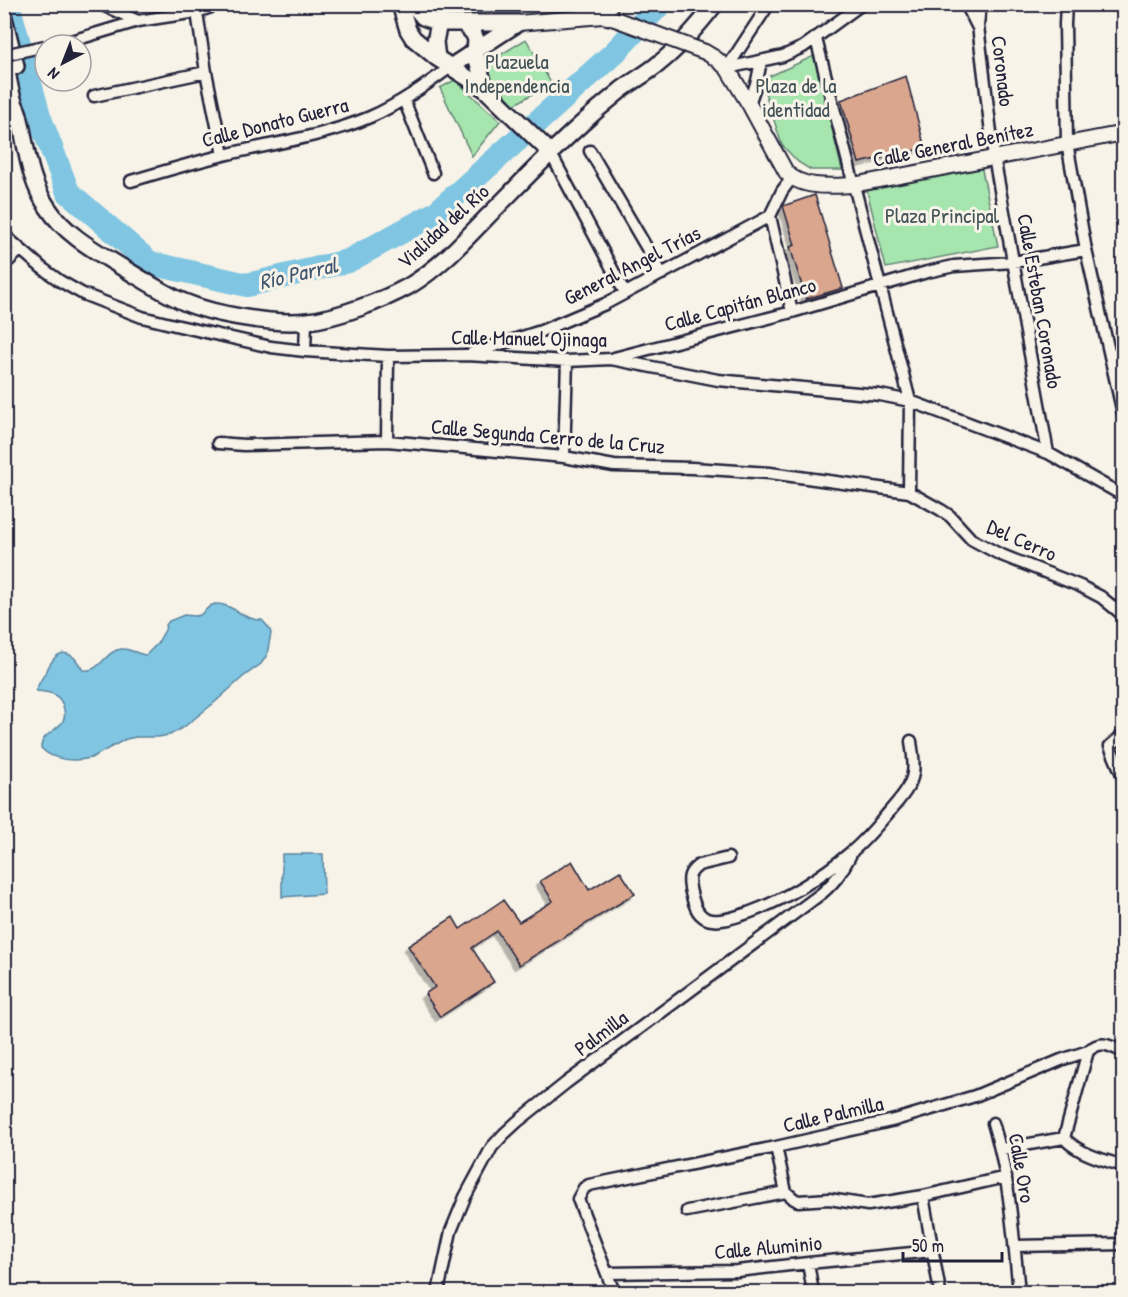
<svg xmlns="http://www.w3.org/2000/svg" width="1128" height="1297" viewBox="0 0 1128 1297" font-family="'Patrick Hand',sans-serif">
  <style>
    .green { fill: #a6e6ae; stroke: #648474; stroke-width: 1.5 }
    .water { fill: #80c5e1; stroke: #5a849f; stroke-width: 1.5 }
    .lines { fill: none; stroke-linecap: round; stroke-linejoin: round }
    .river { stroke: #80c5e1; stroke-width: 24 }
    .building { fill: #daa68e; stroke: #22223b; stroke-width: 1.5; filter: url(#shadow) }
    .minor-casing { stroke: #22223b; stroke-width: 15 }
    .tertiary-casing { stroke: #22223b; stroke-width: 18 }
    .secondary-casing { stroke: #22223b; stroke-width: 20 }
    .minor { stroke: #f7f3e8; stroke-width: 10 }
    .tertiary { stroke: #f7f3e8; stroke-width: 14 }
    .secondary { stroke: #f7f3e8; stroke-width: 15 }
    .minor-bridge-casing { stroke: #22223b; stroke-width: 15; stroke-linecap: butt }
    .tertiary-bridge-casing { stroke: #22223b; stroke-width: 18; stroke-linecap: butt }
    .minor-bridge { stroke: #f7f3e8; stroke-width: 10 }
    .tertiary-bridge { stroke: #f7f3e8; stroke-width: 14 }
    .labels { text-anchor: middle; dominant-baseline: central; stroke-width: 6; stroke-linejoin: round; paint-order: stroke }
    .park-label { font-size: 21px; fill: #435358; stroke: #f7f3e8 }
    .street-label { font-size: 21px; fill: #22223b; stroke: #f7f3e8 }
    .water-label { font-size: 22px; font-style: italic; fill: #3e536d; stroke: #f7f3e8 }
  </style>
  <defs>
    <filter id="shadow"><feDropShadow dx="-4.5" dy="4.5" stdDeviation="0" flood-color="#0004"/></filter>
  </defs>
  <rect width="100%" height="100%" fill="#f7f3e8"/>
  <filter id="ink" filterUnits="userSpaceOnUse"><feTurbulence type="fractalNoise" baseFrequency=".0167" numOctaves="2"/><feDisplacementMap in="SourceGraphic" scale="12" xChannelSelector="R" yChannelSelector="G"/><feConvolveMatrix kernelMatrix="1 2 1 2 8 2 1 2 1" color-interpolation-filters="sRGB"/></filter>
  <g filter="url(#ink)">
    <!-- green -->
    <path class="green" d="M459,4H536L544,8L451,13Z
      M526,39L551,83L514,105L487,73L486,64Z
      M814,56L842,170H811L798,162L782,145L761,80Z
      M455,80L500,121L472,156L440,88Z
      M981,165L998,246L886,268L867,191Z"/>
    <!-- water -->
    <path class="water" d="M215,604C233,603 244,621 262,620L269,628L271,633L267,655L261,664L243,677L214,703L184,727L170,735L158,737H136L126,739L91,758C75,762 53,761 41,748C41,728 72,731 63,706C59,693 49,692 36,691C38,683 42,679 45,673C50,664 57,648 70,655C76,657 79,665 83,670C100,673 105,651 121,649C130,648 137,654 146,655L157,644L165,630L166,625L169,621L184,615L195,616L200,615L210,606Z
      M323,854L324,894L282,897V854Z"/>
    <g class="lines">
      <!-- river -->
      <path class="river" d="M8,4L39,116L68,192L150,263L247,285L348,261L436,213L614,53L660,4"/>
    </g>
    <!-- building -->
    <path class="building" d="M906,76L925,148L859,163L841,100Z
      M815,195L843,288L806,299L790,247L795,245L783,206Z
      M572,861L589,890L620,871L635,894L519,965L497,931L472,948L494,982L440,1017L425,994L435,987L408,946L453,917L460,929L503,900L519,922L553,901L540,881Z"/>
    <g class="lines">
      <defs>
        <path id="minor" d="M100,4L138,21
          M592,4L603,16L614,4
          M966,4L977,26
          M980,4L978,26L994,157L1048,453
          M1066,4L1065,24L1067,143L1086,250L1124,418
          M197,12L206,72L223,155
          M439,23L442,16L449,4
          M816,39L910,401L909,492
          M52,45L78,39L138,21L197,12L220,4
          M727,68L783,56L803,47L862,4
          M727,68L769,4
          M94,96L206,72
          M404,100L433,173
          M749,104L757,81L761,61
          M590,151L662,274
          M550,152L625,293
          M131,181C161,172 192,163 224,155C273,143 323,137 370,117C400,104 426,85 452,66
          M770,216L792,312
          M4,235L42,268L60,281L83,294L142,317L179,326L271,347L305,351L388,356L467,355L567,361L611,359L718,380L880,395L910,401L1048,453L1124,496
          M4,265L20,250
          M305,351L306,322
          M472,353L541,331L605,304L770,216L782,191L791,179
          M1110,356L1124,353
          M614,358L792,312L927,272L954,266L1013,262L1086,250
          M387,441L388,356
          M218,443L244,445L387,441L564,457L614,466L692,468L770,473L909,492L941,510L950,516L971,539L999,554L1080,586L1101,597L1124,616
          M564,457L567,361
          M1124,734L1110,746L1124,779
          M728,858L699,865C695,868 692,870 690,875C687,883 694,908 700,914C703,917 708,920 712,920C724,922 737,916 748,913C786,899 820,878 851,852C865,841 877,826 889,812C898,801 911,788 913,773C915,763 912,751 911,741
          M993,1123C1010,1178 1013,1235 1019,1292
          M1064,1138L1088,1051C1102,1039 1109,1046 1124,1052
          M776,1147L786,1192L794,1199L798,1201L829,1199L868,1205L923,1196L1006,1177
          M1001,1149L1064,1138C1079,1154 1103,1160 1124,1166
          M923,1196L940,1292
          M687,1211L786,1192
          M1014,1246L1124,1244
          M808,1263L813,1292
          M607,1273L737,1271L808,1263L933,1251
          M438,1292L451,1231L465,1197L492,1147L504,1134L517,1122L566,1083L822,893C837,880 843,870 852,852
          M614,1292L578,1199L584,1188L589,1185L776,1147L895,1120L975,1096L1061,1060L1088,1051"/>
        <path id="tertiary" d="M518,23L603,16L615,19
          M705,52L715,58L727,68L749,104L786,172C801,189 832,186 853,185L1124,133"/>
        <path id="secondary" d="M400,4L408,30L413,38L437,58L485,89L550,152
          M415,4L418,11L423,17L439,23H518
          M4,18L16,66
          M463,23L473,33L476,39L475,52L485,89
          M4,58C8,73 9,88 14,102C15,106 18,110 19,115C27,148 28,179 48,208C65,234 94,250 120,266C141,278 161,292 184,302C215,315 275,325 308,321C337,318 384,300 409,286C439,268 463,242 486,218C516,188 545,157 577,128C591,115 606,102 621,90C633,81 646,74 657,65C679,48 698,26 715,4
          M437,58L435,42L439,23
          M452,66L518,23"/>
      </defs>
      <!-- minor casing -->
      <use href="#minor" class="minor-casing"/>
      <!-- tertiary casing -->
      <use href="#tertiary" class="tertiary-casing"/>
      <!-- secondary casing -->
      <use href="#secondary" class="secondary-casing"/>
      <!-- minor -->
      <use href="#minor" class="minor"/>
      <!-- tertiary -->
      <use href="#tertiary" class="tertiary"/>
      <!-- secondary -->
      <use href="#secondary" class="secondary"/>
      <defs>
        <path id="minor-bridge" d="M4,55L45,46"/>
        <path id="tertiary-bridge" d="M615,19L705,52"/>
      </defs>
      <!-- minor-bridge casing -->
      <use href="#minor-bridge" class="minor-bridge-casing"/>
      <!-- tertiary-bridge casing -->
      <use href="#tertiary-bridge" class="tertiary-bridge-casing"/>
      <!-- minor-bridge -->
      <use href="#minor-bridge" class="minor-bridge"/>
      <!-- tertiary-bridge -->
      <use href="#tertiary-bridge" class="tertiary-bridge"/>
    </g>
  </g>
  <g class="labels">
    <!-- park labels -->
    <g class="park-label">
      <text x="517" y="61">Plazuela<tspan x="517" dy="24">Independencia</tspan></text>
      <text x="796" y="85">Plaza de la<tspan x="796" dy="24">identidad</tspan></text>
      <text x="942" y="215">Plaza Principal</text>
    </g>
    <!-- street labels -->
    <g class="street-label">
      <text transform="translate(1003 71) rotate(83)">Coronado</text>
      <text transform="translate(275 122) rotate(-14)">Calle Donato Guerra</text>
      <text transform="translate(953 144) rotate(-11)">Calle General Benítez</text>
      <text transform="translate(443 226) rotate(-42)">Vialidad del Río</text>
      <text transform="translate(632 265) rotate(-27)">General Angel Trías</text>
      <text transform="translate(1040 301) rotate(80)">Calle Esteban Coronado</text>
      <text transform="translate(740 304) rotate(-15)">Calle Capitán Blanco</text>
      <text transform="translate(529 338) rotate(1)">Calle Manuel Ojinaga</text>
      <text transform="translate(548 436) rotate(5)">Calle Segunda Cerro de la Cruz</text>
      <text transform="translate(1022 540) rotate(24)">Del Cerro</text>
      <text transform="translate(601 1033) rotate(-37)">Palmilla</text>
      <text transform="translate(833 1114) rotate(-13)">Calle Palmilla</text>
      <text transform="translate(1022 1168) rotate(80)">Calle Oro</text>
      <text transform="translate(768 1247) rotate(-5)">Calle Aluminio</text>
    </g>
    <!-- water labels -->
    <g class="water-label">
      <text transform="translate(298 273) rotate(-13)">Río Parral</text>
    </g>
  </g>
  <!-- margin -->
  <rect width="1128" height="1297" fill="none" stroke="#f7f3e8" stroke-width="24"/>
  <rect x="12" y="12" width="1104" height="1273" fill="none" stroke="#22223b" stroke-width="2" filter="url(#ink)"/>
  <!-- north arrow -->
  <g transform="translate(63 63) rotate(222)"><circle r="28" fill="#f7f3e8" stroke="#a29fa3" stroke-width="1.5"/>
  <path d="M0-4.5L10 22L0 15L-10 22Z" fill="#22223b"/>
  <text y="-9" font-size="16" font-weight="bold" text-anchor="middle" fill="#22223b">N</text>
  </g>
  <!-- scale -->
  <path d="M903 1252v9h99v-9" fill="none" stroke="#22223b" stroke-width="3"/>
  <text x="912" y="1252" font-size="18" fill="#22223b" stroke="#f7f3e8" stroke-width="4.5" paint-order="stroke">50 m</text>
</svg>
